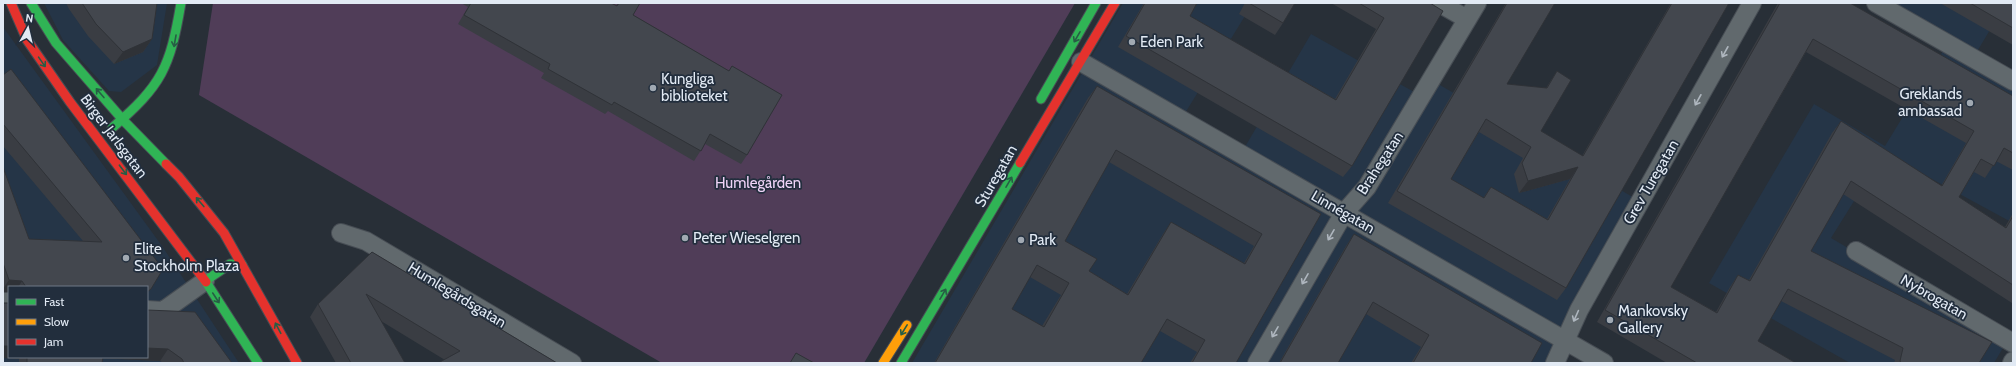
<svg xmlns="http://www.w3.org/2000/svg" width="2016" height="366" viewBox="0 0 2016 366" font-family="Cabin,sans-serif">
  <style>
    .built { fill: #253547; fill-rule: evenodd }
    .green { fill: #503d58 }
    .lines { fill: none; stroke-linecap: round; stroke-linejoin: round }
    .street-casing { stroke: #474d54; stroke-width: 20 }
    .fast-casing { stroke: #474d54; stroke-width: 11 }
    .slow-casing { stroke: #474d54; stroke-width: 11 }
    .jam-casing { stroke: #474d54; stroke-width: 11 }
    .street { stroke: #61696d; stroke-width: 18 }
    .fast { stroke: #30b455; stroke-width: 9 }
    .slow { stroke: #ff9f0a; stroke-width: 9 }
    .jam { stroke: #e5322d; stroke-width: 9 }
    .wall { fill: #3a3d43; fill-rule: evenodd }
    .shaded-wall { fill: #2f3237 }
    .building { fill: #43474e; stroke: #2f3237; fill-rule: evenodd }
    .oneway { stroke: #275d45 }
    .oneway2 { stroke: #aeb6be }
    .poi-dot { fill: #a1a9b2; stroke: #222e3d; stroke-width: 1.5 }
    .labels { text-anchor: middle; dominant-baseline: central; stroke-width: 3.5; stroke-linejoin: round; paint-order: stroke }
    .poi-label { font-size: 15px; fill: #e2eaf4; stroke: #222e3d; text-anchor: start }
    .street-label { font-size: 15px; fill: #e2eaf4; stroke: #222e3d }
    .park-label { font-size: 15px; fill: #f0d4f8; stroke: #222e3d }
  </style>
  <rect width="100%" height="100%" fill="#282f37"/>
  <!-- built -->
  <path class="built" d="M44,3H167L157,65L121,92L109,91L63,40Z
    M1123,3H1253L1182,118L1242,152L1311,34L1423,97L1433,81L1643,203L1552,363H912Z
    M1877,3H2006L1972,60L2013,84V223L1884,153L1831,238L2007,341L1994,363H1850L1709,283L1814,104L1885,146L1946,46Z
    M3,27L162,246L239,363H3ZM9,287H147V357H9Z"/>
  <!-- green -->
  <path class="green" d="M213,3H1075L864,363H662L199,95Z"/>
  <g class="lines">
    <defs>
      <path id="street" d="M1439,3L1467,19
        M1876,3L2013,81
        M1081,62L1604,363
        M341,233L366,241L572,363
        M1856,251L2013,343
        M3,302H9
        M147,310L163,311L205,281
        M1257,363L1344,213L1367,187L1477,3
        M1555,363L1579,310L1752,3
        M2012,363L2013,361"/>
      <path id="fast" d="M31,3L56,43L123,120L166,164
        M1041,99L1096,3
        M112,128C162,85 170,68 181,3
        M205,281L230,264L242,265
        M206,282L258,363
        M901,363L1020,163"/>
      <path id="slow" d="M883,363L907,325"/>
      <path id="jam" d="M11,3L27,40L70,102L206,282
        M1020,163L1115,3
        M166,164L179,177L224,233L297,363"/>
    </defs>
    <!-- street casing -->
    <use href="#street" class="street-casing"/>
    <!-- fast casing -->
    <use href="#fast" class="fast-casing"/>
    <!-- slow casing -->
    <use href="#slow" class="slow-casing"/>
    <!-- jam casing -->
    <use href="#jam" class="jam-casing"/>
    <!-- street -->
    <use href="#street" class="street"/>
    <!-- fast -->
    <use href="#fast" class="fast"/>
    <!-- slow -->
    <use href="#slow" class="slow"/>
    <!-- jam -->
    <use href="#jam" class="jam"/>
  </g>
  <!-- wall -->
  <path class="wall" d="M66,3H157L152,39L143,52L114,64L88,36L69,9Z
    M461,3H611L616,6L618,3H640L633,15L729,71L732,66L747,155L741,164L705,144L694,161L608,111L605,114L541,78L544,73L458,24L468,7Z
    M1144,3H1197L1190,16L1335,99L1376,29L1331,3H1430L1352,166L1343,177L1118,47Z
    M1245,3H1295L1283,23L1275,35L1239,14Z
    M1506,3H1555L1507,84L1546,88L1557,71L1541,131L1582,156L1671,3H1729L1566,288L1557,300L1388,203ZM1479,132L1523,158L1514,174L1519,193L1570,179L1547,219L1491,187L1483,198L1451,179Z
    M1778,3H1850L2013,96V170L1996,161L1985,178L1974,172L1959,197L2005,227L2013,213V302L2012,303L1843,194L1811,251L1979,363H1894L1895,360L1781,301L1758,341L1796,363H1667L1597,322ZM1806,52L1966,143L1941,186L1841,121L1832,133L1749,280L1738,275L1730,287L1716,312L1671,287Z
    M1940,3H2013V45Z
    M3,75L147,287H9V292H3V167L29,239L83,241L3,146Z
    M1097,86L1321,214L1236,363H1190L1197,352L1160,331L1141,363H934L1088,98ZM1109,162L1254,246L1244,263L1171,222L1163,234L1127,294L1089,271L1065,241ZM1030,277L1061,295L1042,326L1012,309Z
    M1354,234L1531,363H1411L1421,347L1366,314L1338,363H1279L1346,246Z
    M372,252L557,363L445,360L381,321L405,363H336L310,317L318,304Z
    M147,310L232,363H163L160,361L102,358V363H19V359L9,357H147Z"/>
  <!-- shaded-wall -->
  <path class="shaded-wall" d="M152,39L143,52L114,64L123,52Z
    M1578,167L1570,179L1519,193L1528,181Z
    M9,280L22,281L18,287H9V292H3V289Z
    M3,346H9V357H20L19,359L3,358Z
    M147,348L168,349L160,361L95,358L96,357H147Z"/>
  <!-- building -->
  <path class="building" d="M82,3H157L152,39L123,52L96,24Z
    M471,3H611L617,6L619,3H640L633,15L729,71L732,66L782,95L747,155L710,134L701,151L614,102L612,105L548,69L550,64L464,15Z
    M1145,3H1197L1190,16L1336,100L1384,18L1359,3H1430L1443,11L1352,166L1126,36Z
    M1249,3H1295L1283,23Z
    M1507,3H1555L1507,84L1547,88L1557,71L1571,80L1541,131L1583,156L1672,3H1729L1566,288L1397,191ZM1486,119L1531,147L1522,163L1528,181L1578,167L1548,220L1491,187L1484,198L1451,179Z
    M1780,3H1850L2013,96V153L2004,148L1994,166L1981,159L1959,197L2006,228L2013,216V285L1851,181L1811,251L1992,342L1979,363H1901L1900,361L1903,348L1788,289L1758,341L1796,363H1697L1605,310ZM1813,39L1974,131L1942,186L1841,121L1750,281L1738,275L1717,313L1671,287Z
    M1970,3H2013V28Z
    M11,69L163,269L151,289L147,292V287H26L22,281L9,280L3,263V167L29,239L102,242L3,124V75Z
    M1097,86L1321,214L1236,363H1192L1205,340L1167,319L1141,363H935ZM1116,150L1262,234L1245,264L1171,222L1128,295L1089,271L1097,259L1065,241ZM1037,265L1069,283L1044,327L1012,309Z
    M1354,234L1542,343L1531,363H1413L1429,335L1373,302L1338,363H1280Z
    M372,252L557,363H438L460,351L366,294L405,363H351L318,304Z
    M3,303H9V346H3Z
    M147,310L195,312L232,363H184L182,359L168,349L147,348Z
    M796,353L814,363H790Z
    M27,357H103L102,363H27Z"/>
  <!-- one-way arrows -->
  <defs><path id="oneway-shaft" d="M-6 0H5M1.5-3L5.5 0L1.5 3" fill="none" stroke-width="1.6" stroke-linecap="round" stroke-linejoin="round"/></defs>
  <g class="oneway">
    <use href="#oneway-shaft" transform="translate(1077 37) rotate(120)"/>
    <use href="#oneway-shaft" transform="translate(175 41) rotate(100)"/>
    <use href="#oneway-shaft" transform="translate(42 62) rotate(55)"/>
    <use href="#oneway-shaft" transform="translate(100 93) rotate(-131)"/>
    <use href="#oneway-shaft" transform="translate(123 170) rotate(53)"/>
    <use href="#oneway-shaft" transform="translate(1009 182) rotate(-60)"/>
    <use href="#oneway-shaft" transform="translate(200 202) rotate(-130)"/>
    <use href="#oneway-shaft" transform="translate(943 294) rotate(-60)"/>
    <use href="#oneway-shaft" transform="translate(216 298) rotate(57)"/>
    <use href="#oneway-shaft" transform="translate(278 328) rotate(-118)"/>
    <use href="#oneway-shaft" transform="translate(904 330) rotate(122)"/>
  </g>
  <g class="oneway2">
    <use href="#oneway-shaft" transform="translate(1725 52) rotate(119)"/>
    <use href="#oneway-shaft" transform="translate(1698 100) rotate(119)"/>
    <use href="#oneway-shaft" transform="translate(1331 235) rotate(120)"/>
    <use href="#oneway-shaft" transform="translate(1305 279) rotate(120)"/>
    <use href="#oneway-shaft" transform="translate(1576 316) rotate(114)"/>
    <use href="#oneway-shaft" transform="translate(1275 332) rotate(120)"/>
  </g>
  <!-- markers -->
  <g class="poi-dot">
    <circle cx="1132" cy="42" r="4"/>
    <circle cx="653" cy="88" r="4"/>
    <circle cx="1970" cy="103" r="4"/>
    <circle cx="685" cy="238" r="4"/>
    <circle cx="1021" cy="240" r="4"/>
    <circle cx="126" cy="258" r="4"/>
    <circle cx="1610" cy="320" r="4"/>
  </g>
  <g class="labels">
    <!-- poi labels -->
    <g class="poi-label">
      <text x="1140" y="42">Eden Park</text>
      <text x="661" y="79">Kungliga<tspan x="661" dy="17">biblioteket</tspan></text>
      <text x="1962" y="94" text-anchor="end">Greklands<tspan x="1962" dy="17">ambassad</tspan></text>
      <text x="693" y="238">Peter Wieselgren</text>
      <text x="1029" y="240">Park</text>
      <text x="134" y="249">Elite<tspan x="134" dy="17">Stockholm Plaza</tspan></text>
      <text x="1618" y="311">Mankovsky<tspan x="1618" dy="17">Gallery</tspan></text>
    </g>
    <!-- street labels -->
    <g class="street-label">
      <text transform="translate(114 136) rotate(53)">Birger Jarlsgatan</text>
      <text transform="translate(1380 163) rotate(-57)">Brahegatan</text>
      <text transform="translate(996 176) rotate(-60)">Sturegatan</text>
      <text transform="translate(1651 182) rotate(-60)">Grev Turegatan</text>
      <text transform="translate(1343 212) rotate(30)">Linnégatan</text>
      <text transform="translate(457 295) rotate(31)">Humlegårdsgatan</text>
      <text transform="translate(1934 297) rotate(30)">Nybrogatan</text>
    </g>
    <!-- park labels -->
    <g class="park-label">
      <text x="758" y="183">Humlegården</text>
    </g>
  </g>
  <!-- border -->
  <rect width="2016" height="366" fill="none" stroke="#e2eaf4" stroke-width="8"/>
  <!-- legend -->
  <rect x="8" y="286" width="140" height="72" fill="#222e3d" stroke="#6f7986"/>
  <rect x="16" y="299" width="20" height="6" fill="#30b455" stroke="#6f7986"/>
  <text x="44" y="306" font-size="12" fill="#e2eaf4">Fast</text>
  <rect x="16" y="319" width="20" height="6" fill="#ff9f0a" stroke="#6f7986"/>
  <text x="44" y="326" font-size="12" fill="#e2eaf4">Slow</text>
  <rect x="16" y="339" width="20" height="6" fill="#e5322d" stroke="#6f7986"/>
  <text x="44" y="346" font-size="12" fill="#e2eaf4">Jam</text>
  <!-- north arrow -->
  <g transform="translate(28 28) rotate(8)" stroke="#222e3d" stroke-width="3" paint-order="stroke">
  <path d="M0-3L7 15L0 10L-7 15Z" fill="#e2eaf4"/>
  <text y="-6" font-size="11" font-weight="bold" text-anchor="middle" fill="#e2eaf4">N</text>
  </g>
</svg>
